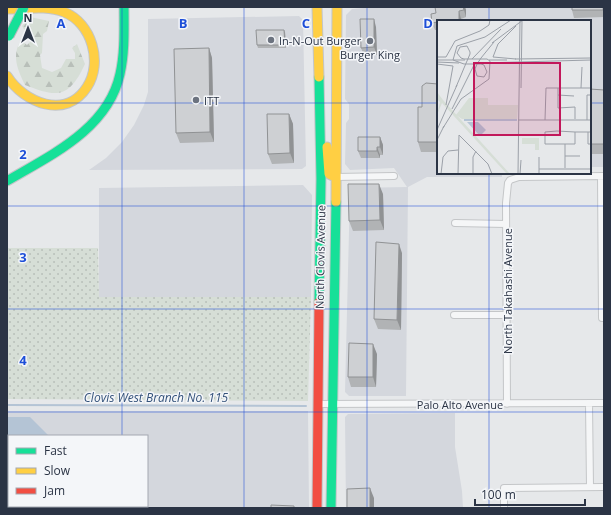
<svg xmlns="http://www.w3.org/2000/svg" width="611" height="515" viewBox="0 0 611 515" font-family="'Open Sans',sans-serif">
  <style>
    .built { fill: #d4d7dd; fill-rule: evenodd }
    .grass { fill: url(#grass-dots) }
    .forest { fill: url(#forest-firs) }
    .water { fill: #b4c4d5 }
    .lines { fill: none; stroke-linecap: round; stroke-linejoin: round }
    .stream { stroke: #b4c4d5; stroke-width: 2 }
    .street-casing { stroke: #c4c6c8; stroke-width: 8 }
    .fast-casing { stroke: #c2c5c8; stroke-width: 11 }
    .slow-casing { stroke: #c2c5c8; stroke-width: 11 }
    .jam-casing { stroke: #c2c5c8; stroke-width: 11 }
    .street { stroke: #f5f6f7; stroke-width: 6 }
    .fast { stroke: #16e098; stroke-width: 9 }
    .slow { stroke: #ffcf43; stroke-width: 9 }
    .jam { stroke: #f24e42; stroke-width: 9 }
    .fast-bridge-casing { stroke: #b8bbbf; stroke-width: 11; stroke-linecap: butt }
    .fast-bridge { stroke: #16e098; stroke-width: 9 }
    .wall { fill: #b1b3b5 }
    .shaded-wall { fill: #909294 }
    .building { fill: #ced0d3; stroke: #909294 }
    .grid { fill: none; stroke: #1d4ed8; stroke-width: 1; stroke-opacity: 0.55 }
    .poi-dot { fill: #6c737f; stroke: #f4f6f9; stroke-width: 1.5 }
    .labels { text-anchor: middle; dominant-baseline: central; stroke-width: 3; stroke-linejoin: round; paint-order: stroke }
    .poi-label { font-size: 11px; fill: #2b3445; stroke: #f4f6f9; text-anchor: start }
    .street-label { font-size: 11px; fill: #2b3445; stroke: #f4f6f9 }
    .water-label { font-size: 12px; font-style: italic; fill: #34527a; stroke: #f4f6f9 }
    .inset-river { fill: none; stroke: #b4c4d5; stroke-width: 2 }
    .inset-road { fill: none; stroke: #9ba0a8; stroke-width: 1 }
    .view { fill: #c2185b; fill-opacity: 0.15; stroke: #c2185b; stroke-width: 2 }
    .inset-edge { fill: none; stroke: #2b3445; stroke-width: 2 }
    .grid-label { font-size: 13px; text-anchor: middle; font-weight: bold; fill: #1d4ed8; stroke: #f4f6f9; stroke-width: 3; stroke-linejoin: round; paint-order: stroke }
  </style>
  <defs>
    <pattern id="grass-dots" width="8" height="8" patternUnits="userSpaceOnUse"><rect width="8" height="8" fill="#d6ded6"/><path d="M2 2h.1M6 6h.1" fill="none" stroke="#b8bfb9" stroke-width="1.8" stroke-linecap="round"/></pattern>
    <pattern id="forest-firs" width="22" height="20" patternUnits="userSpaceOnUse"><rect width="22" height="20" fill="#d6ded6"/><path d="M5 1l3.5 6h-7zM16 11l3.5 6h-7z" fill="#b8bfb9"/></pattern>
  </defs>
  <rect width="100%" height="100%" fill="#e6e8ea"/>
  <!-- built -->
  <path class="built" d="M375,7H604V167H590V21H438V173H502V177H427L408,187L406,396H349L345,392L350,191L353,188L407,187L394,168L350,170L345,164L346,123L349,119V104L345,99L346,15L352,9Z
    M299,16L303,20L306,166L302,169L89,170L106,158L122,142L134,125L144,105L148,92V19Z
    M303,185L312,195L311,297H99V188Z
    M7,411H308L309,508H7ZM9,436H147V506H9Z
    M455,413V447L462,491L463,508H346L345,417L348,414Z"/>
  <!-- grass -->
  <path class="grass" d="M7,248H98L99,297H311L308,401L7,399Z"/>
  <!-- forest -->
  <path class="forest" d="M30,17L49,21L47,31L43,34L42,53L40,55L42,68L52,72L61,68L66,59H75V53L72,48L77,44L85,64C69,98 58,98 25,85C18,70 11,56 21,40L27,45L31,41L22,26Z"/>
  <!-- water -->
  <path class="water" d="M7,417H30L49,436H9V490L7,488Z
    M24,506H58L56,508H26Z"/>
  <g class="lines">
    <!-- stream -->
    <path class="stream" d="M7,405L306,406"/>
    <defs>
      <path id="street" d="M601,176L602,318H604
        M335,177L394,176
        M455,223L506,224
        M454,315H507
        M589,403L590,487
        M317,404L604,403
        M507,404L506,203L508,183L510,180L519,177L604,176
        M504,508V488L604,487"/>
      <path id="fast" d="M319,77L321,179L319,302
        M7,181C51,155 108,129 120,74C125,52 124,29 124,7
        M331,508L336,202"/>
      <path id="slow" d="M317,7L319,77
        M7,9C25,9 47,5 64,12C92,23 103,63 87,87C66,120 24,103 7,76
        M327,147L329,174L335,177
        M336,202L337,7"/>
      <path id="jam" d="M317,508L319,302"/>
    </defs>
    <!-- street casing -->
    <use href="#street" class="street-casing"/>
    <!-- fast casing -->
    <use href="#fast" class="fast-casing"/>
    <!-- slow casing -->
    <use href="#slow" class="slow-casing"/>
    <!-- jam casing -->
    <use href="#jam" class="jam-casing"/>
    <!-- street -->
    <use href="#street" class="street"/>
    <!-- fast -->
    <use href="#fast" class="fast"/>
    <!-- slow -->
    <use href="#slow" class="slow"/>
    <!-- jam -->
    <use href="#jam" class="jam"/>
    <defs>
      <path id="fast-bridge" d="M9,36L24,7"/>
    </defs>
    <!-- fast-bridge casing -->
    <use href="#fast-bridge" class="fast-bridge-casing"/>
    <!-- fast-bridge -->
    <use href="#fast-bridge" class="fast-bridge"/>
  </g>
  <!-- wall -->
  <path class="wall" d="M465,7L466,10V17L461,19L462,21H438V30H435L432,23Z
    M604,7V17L574,18L572,10Z
    M376,27L377,55H364L361,48Z
    M285,32L286,48H258L257,45Z
    M209,48L212,58L214,142L180,143L176,133Z
    M438,84V152H421L418,142L422,107Z
    M590,89L604,90V154H590Z
    M289,114L293,124L294,163L272,164L268,154Z
    M380,137L383,145V155H380V158H361L358,151Z
    M383,194L384,230L353,231L349,221Z
    M402,253L401,330L378,329L374,319Z
    M377,354L376,387H351L348,377Z"/>
  <!-- shaded-wall -->
  <path class="shaded-wall" d="M463,7H465L466,10V17L464,10Z
    M459,11L461,19L462,21H460L459,20Z
    M374,19L376,27L377,55L374,47Z
    M284,30L285,32L286,48L285,45Z
    M209,48L212,58L214,142L210,132Z
    M289,114L293,124L294,163L290,153Z
    M380,137L383,145V155L380,147Z
    M377,147L380,155V158L377,151Z
    M379,184L383,194L384,230L380,220Z
    M399,244L402,253L401,330L397,320Z
    M373,344L377,354L376,387L373,377Z
    M370,488L374,498V508H370Z"/>
  <!-- building -->
  <path class="building" d="M435,7H463L464,10L459,11V20L438,21V22L432,23L431,14L436,13Z
    M572,7H603V10H572Z
    M360,19H374V47L361,48Z
    M256,30H284L285,45H257Z
    M209,48L210,132L176,133L174,49Z
    M426,83L438,84V142H418V107H422V86Z
    M590,89L604,90V144H590Z
    M267,114H289L290,153L268,154Z
    M358,137H380V147H377V151H358Z
    M348,184H379L380,220L349,221Z
    M376,242L399,244L397,320L374,319Z
    M349,343L373,344V377H348Z
    M370,488V508H347V489Z
    M271,505L294,506V508H271Z"/>
  <!-- grid -->
  <path class="grid" d="M122,7V436M244,7V508M367,7V508M489,7V21M7,103H438M590,103H604M489,173V508M7,206H604M7,309H604M7,412H604M122,506V508"/>
  <!-- markers -->
  <g class="poi-dot">
    <circle cx="271" cy="40" r="4"/>
    <circle cx="370" cy="41" r="4"/>
    <circle cx="196" cy="100" r="4"/>
  </g>
  <g class="labels">
    <!-- poi labels -->
    <g class="poi-label">
      <text x="279" y="40">In-N-Out Burger</text>
      <text x="370" y="54" text-anchor="middle">Burger King</text>
      <text x="204" y="100">ITT</text>
    </g>
    <!-- street labels -->
    <g class="street-label">
      <text transform="translate(320 257) rotate(-89)">North Clovis Avenue</text>
      <text transform="translate(507 291) rotate(-90)">North Takahashi Avenue</text>
      <text x="460" y="404">Palo Alto Avenue</text>
    </g>
    <!-- water labels -->
    <g class="water-label">
      <text x="156" y="397">Clovis West Branch No. 115</text>
    </g>
  </g>
  <!-- overview -->
  <g transform="translate(437 20)">
    <rect width="154" height="154" fill="#e6e8ea"/>
    <path d="M32,78H51V85H81L80,99H25L19,95ZM85,118H102V130H98V124H85Z" fill="#d6ded6"/>
    <path d="M0,72L6,80L73,154H70L5,83L0,95L3,82L0,79Z" fill="#d6ded6"/>
    <path d="M30,102H41L49,110L43,116Z" fill="#b4c4d5"/>
    <path class="inset-river" d="M27,100H80"/>
    <path class="inset-road" d="M57,22L44,38L40,44L38,49L40,56L47,57L50,52L47,45L44,44H27L16,40L20,26L48,17L74,0M55,23L86,0M0,37H9L18,21L43,11L52,5L53,0M35,39L64,9M78,39L154,38M79,39L56,37L61,24L79,6M0,40H28M52,40H70M0,42L22,43M44,43L154,40M0,44L16,46L9,85M84,68L85,0M121,68V88L138,87V99M144,68L145,47M121,75L137,76M15,89L38,43M81,100H154M108,100L109,68H154M150,100V75H154M6,108L24,79L52,59L53,41L50,39H27L24,38L20,33L23,27L30,26L33,32V34L27,48L22,60L19,67M0,110L20,65M138,112V124H108V112L120,111L138,112H154M151,112V124H154M0,120L7,106M128,124V148M128,136H143M102,149H154M4,154L6,137L11,131L21,130M21,154L22,115L51,144L55,154M36,154V137L39,131M81,154L83,0M83,154L84,140M102,154V137"/>
    <path class="view" d="M37,43H123V115H37Z"/>
    <rect width="154" height="154" class="inset-edge"/>
  </g>
  <g class="grid-label">
    <text x="61" y="28">A</text>
    <text x="183" y="28">B</text>
    <text x="306" y="28">C</text>
    <text x="428" y="28">D</text>
    <text x="23" y="159">2</text>
    <text x="23" y="262">3</text>
    <text x="23" y="365">4</text>
  </g>
  <!-- border -->
  <rect width="611" height="515" fill="none" stroke="#2b3445" stroke-width="16"/>
  <!-- legend -->
  <rect x="8" y="435" width="140" height="72" fill="#f4f6f9" stroke="#a4a8b1"/>
  <rect x="16" y="448" width="20" height="6" fill="#16e098" stroke="#a4a8b1"/>
  <text x="44" y="455" font-size="12" fill="#2b3445">Fast</text>
  <rect x="16" y="468" width="20" height="6" fill="#ffcf43" stroke="#a4a8b1"/>
  <text x="44" y="475" font-size="12" fill="#2b3445">Slow</text>
  <rect x="16" y="488" width="20" height="6" fill="#f24e42" stroke="#a4a8b1"/>
  <text x="44" y="495" font-size="12" fill="#2b3445">Jam</text>
  <!-- north arrow -->
  <g transform="translate(28 28)" stroke="#f4f6f9" stroke-width="3" paint-order="stroke">
  <path d="M0-3L7 15L0 10L-7 15Z" fill="#2b3445"/>
  <text y="-6" font-size="11" font-weight="bold" text-anchor="middle" fill="#2b3445">N</text>
  </g>
  <!-- scale -->
  <path d="M475 499v6h110v-6" fill="none" stroke="#2b3445" stroke-width="2"/>
  <text x="481" y="499" font-size="12" fill="#2b3445" stroke="#f4f6f9" stroke-width="3" paint-order="stroke">100 m</text>
</svg>
